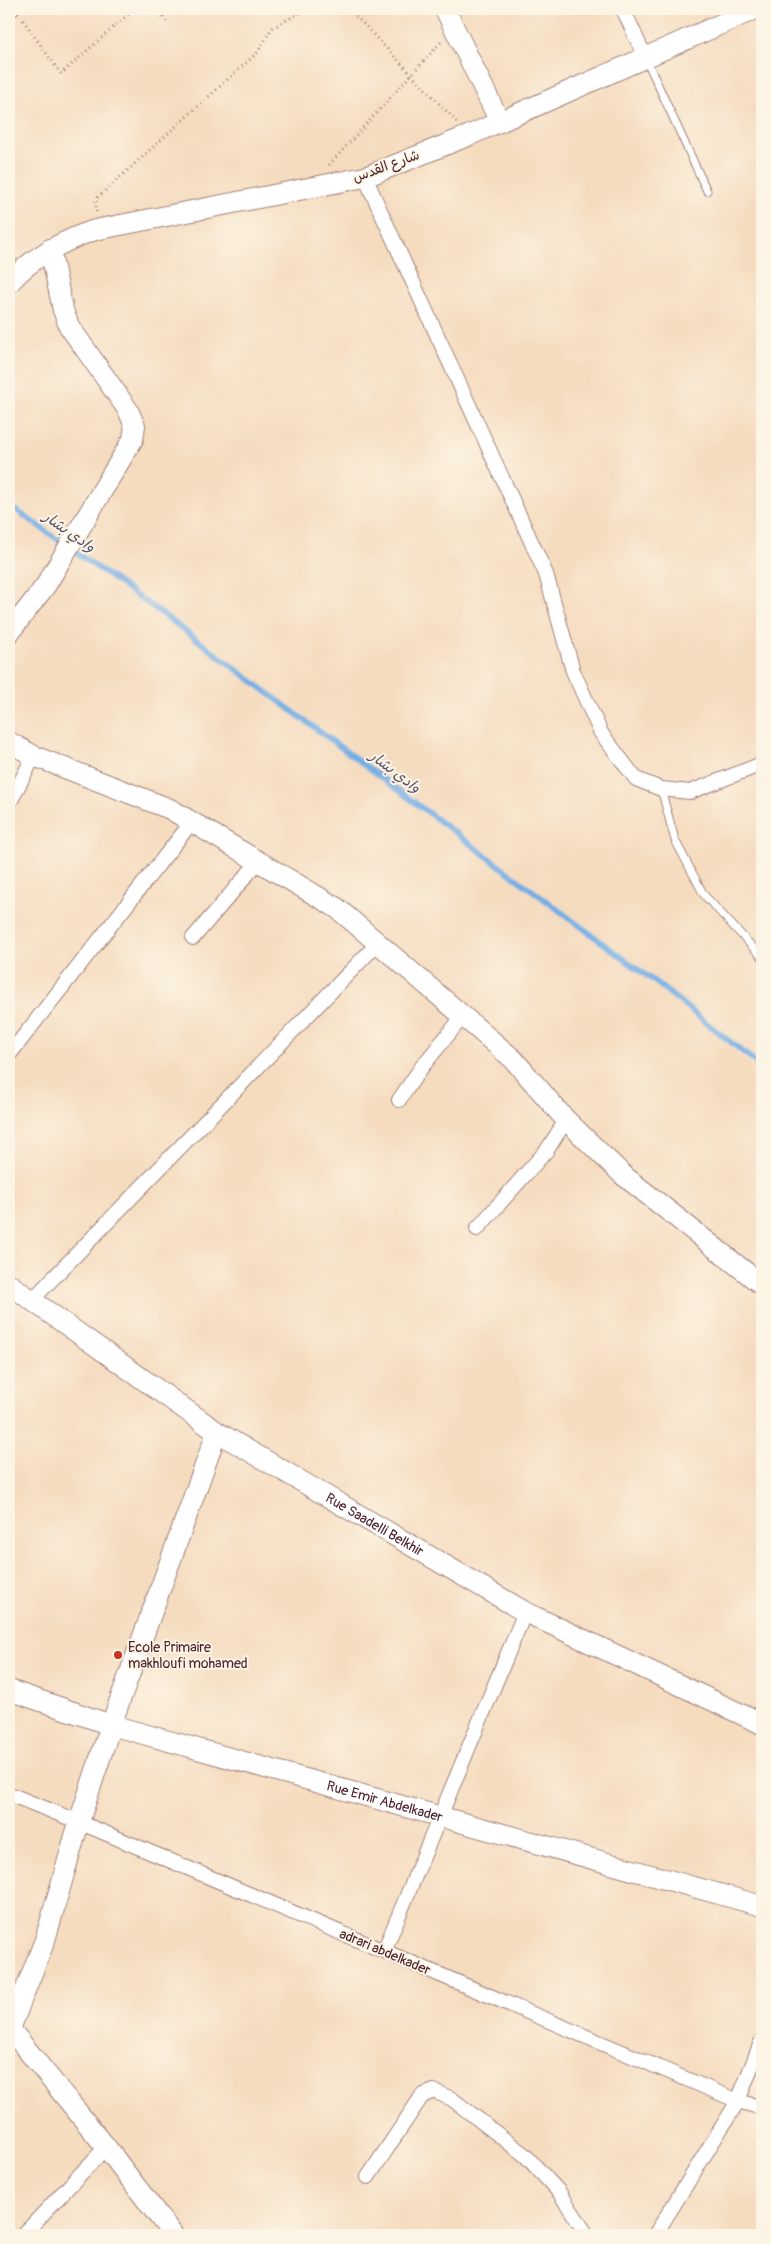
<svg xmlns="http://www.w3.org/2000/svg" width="771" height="2244" viewBox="0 0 771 2244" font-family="Pangolin,'Playpen Sans Arabic',sans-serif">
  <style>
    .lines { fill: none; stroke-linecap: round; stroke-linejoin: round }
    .stream { stroke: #75aee5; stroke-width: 5.5 }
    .lane-casing { stroke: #a07e75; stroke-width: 9 }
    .street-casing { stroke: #a07e75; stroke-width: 16 }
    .secondary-casing { stroke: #a07e75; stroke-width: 22 }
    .path { stroke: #a07e75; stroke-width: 3; stroke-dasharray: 1 4; stroke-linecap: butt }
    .lane { stroke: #fff; stroke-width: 7 }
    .street { stroke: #fff; stroke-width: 14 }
    .secondary { stroke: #fff; stroke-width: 20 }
    .poi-dot { fill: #c8321e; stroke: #fcf5e5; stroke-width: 2 }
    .labels { text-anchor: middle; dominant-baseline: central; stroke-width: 4; stroke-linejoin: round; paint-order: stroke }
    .street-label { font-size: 14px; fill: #4a1f2b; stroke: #fcf5e5 }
    .poi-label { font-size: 14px; fill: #4a1f2b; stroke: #fcf5e5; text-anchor: start }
    .water-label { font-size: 15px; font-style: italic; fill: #59516c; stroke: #fcf5e5 }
  </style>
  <rect width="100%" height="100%" fill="#fcf5e5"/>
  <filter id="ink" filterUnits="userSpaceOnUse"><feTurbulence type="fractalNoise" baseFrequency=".02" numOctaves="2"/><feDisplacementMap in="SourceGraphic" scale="10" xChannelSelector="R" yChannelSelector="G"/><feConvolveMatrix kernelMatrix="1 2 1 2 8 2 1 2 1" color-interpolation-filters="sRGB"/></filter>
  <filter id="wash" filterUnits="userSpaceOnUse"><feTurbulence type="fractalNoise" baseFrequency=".0096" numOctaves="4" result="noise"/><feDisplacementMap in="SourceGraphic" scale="20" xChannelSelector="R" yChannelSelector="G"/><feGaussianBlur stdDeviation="1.12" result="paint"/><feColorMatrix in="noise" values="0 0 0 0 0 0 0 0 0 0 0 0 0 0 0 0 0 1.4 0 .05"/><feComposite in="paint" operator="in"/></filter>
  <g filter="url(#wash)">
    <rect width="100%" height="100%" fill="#f5dcbf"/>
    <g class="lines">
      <!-- stream -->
      <path class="stream" d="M9,505L161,613L659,985L762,1067"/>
    </g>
  </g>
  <g filter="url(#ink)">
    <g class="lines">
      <defs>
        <path id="lane" d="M646,59L707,191
          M661,789L675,840L704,895L762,957"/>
        <path id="street" d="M623,9L646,59
          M9,11L12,9
          M365,177L546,574L573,671L601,733L636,779L661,789L690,792L762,764
          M9,804L34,756
          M193,938L258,862
          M9,1055L191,823
          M399,1100L421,1068L464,1015
          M477,1229L547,1150L566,1120
          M32,1300L378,943
          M756,1721L762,1709
          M9,1794L79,1822L738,2101L762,2108
          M384,1951L525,1612
          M368,2177L422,2096L434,2091L452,2099L526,2156L559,2192L587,2235
          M23,2235L106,2147
          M655,2235L738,2101L762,2040"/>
        <g id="secondary">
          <path d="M445,9L500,122"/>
          <path d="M9,283C32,257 62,241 95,230L365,177L470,135L755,9"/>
          <path d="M9,633L46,585L133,439L135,426L128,410L69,326L63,310L50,249"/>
          <path d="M9,742L34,756L170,809L337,908L513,1059L566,1120L623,1175L762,1285"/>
          <path id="s1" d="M9,1284L217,1432L525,1612L762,1724"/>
          <path id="s2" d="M9,1690L111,1725L762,1906"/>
          <path d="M173,2235L106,2147L10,2029L45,1940L79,1822L111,1725L217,1432"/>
        </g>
      </defs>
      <!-- lane casing -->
      <use href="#lane" class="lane-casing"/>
      <!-- street casing -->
      <use href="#street" class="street-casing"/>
      <!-- secondary casing -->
      <use href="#secondary" class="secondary-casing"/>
      <!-- path -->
      <path class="path" d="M157,9L169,24
        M349,9L457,122
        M23,20L61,74L134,9
        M329,165L441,42
        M96,212V199L258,52L272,28L307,9"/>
      <!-- lane -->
      <use href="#lane" class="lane"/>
      <!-- street -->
      <use href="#street" class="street"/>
      <!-- secondary -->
      <use href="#secondary" class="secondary"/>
    </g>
  </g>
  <!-- markers -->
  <circle class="poi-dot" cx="118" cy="1655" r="5"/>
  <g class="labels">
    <!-- street labels -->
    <g class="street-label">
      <text transform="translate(386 166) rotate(-20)">شارع القدس</text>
      <text stroke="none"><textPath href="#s1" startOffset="438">Rue Saadelli Belkhir</textPath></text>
      <text stroke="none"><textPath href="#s2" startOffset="392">Rue Emir Abdelkader</textPath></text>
      <text transform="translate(385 1952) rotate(23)">adrari abdelkader</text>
    </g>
    <!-- poi labels -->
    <g class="poi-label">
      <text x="128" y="1647">Ecole Primaire<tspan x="128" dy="16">makhloufi mohamed</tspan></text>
    </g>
    <!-- water labels -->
    <g class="water-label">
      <text transform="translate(69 532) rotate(35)">وادي بشار</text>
      <text transform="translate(395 772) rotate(37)">وادي بشار</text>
    </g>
  </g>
  <!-- margin -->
  <rect width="771" height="2244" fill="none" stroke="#fcf5e5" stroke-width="30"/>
</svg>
